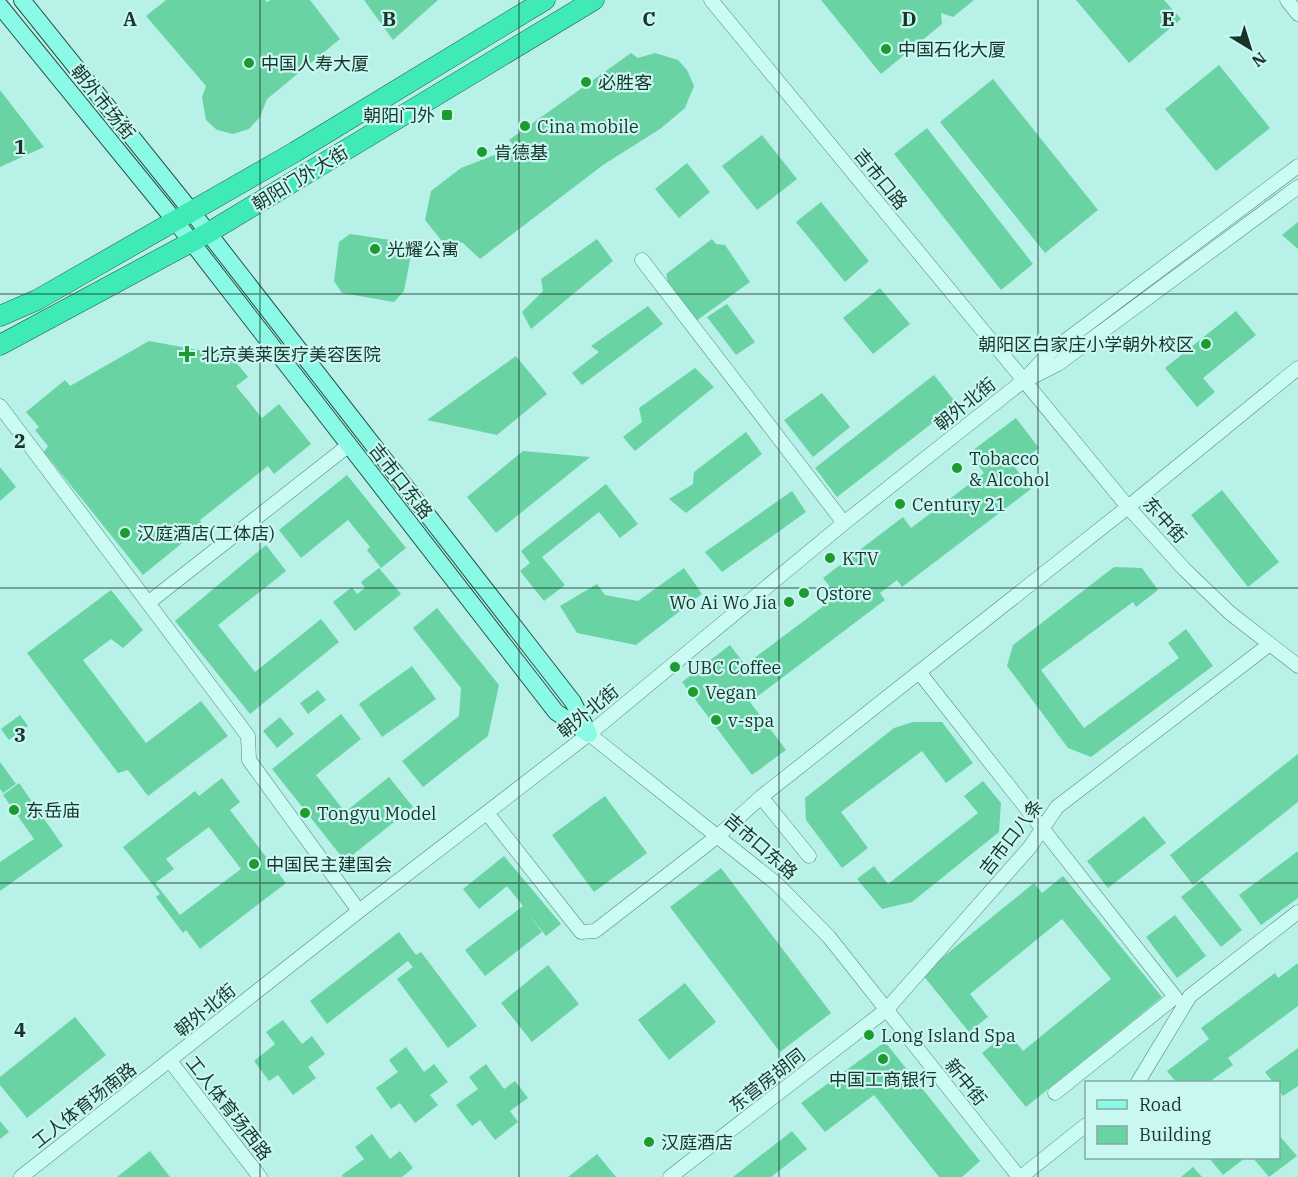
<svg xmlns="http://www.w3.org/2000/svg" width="1298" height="1177" viewBox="0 0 1298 1177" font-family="'IBM Plex Serif','Noto Sans SC',serif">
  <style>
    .building { fill: #6ad3a4; fill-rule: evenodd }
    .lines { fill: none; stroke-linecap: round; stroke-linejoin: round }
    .minor-casing { stroke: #528876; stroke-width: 15 }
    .major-casing { stroke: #275443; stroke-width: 18 }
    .highway-casing { stroke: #275443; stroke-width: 21 }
    .minor { stroke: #cbfcf4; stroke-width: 14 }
    .major { stroke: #8af9e6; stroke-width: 16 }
    .highway { stroke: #3feab7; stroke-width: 20 }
    .grid { fill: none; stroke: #19352a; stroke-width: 1.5; stroke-opacity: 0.55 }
    .poi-dot { fill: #1e9b2e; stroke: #c8f8f1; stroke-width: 2 }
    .labels { text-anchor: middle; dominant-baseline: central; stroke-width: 4.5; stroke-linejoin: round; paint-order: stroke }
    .poi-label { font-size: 18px; fill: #19352a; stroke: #c8f8f1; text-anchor: start }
    .street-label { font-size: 18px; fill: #19352a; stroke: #c8f8f1 }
    .grid-label { font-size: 20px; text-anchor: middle; font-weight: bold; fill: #19352a; stroke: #c8f8f1; stroke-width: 4.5; stroke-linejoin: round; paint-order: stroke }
  </style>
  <rect width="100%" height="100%" fill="#b8f1e8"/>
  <!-- building -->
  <path class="building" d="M166,0H265L267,2L271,0H310L340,39L267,99L260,117L249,129L233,134L217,130L206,120L202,97L206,86L146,16Z
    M364,0H438L393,40Z
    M821,0H974L953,17L941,13L942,24L881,74Z
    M1076,0H1164L1181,19L1129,63Z
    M631,53L638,58L655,53L678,60L687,70L694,86L685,108L660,129L603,165L480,259L463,243L441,240L425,220L431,191L461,168L515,147L509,140Z
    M1219,65L1270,128L1216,171L1165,109Z
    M993,79L1098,210L1045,253L940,122Z
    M0,90L44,147L0,167Z
    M927,128L1033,264L1001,290L894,154Z
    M762,135L797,179L757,210L722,166Z
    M687,163L710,192L679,218L655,189Z
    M821,202L869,261L845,282L796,222Z
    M1298,222V249L1282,235Z
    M350,234L397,241L411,255L404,291L394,302L342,293L334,281L339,242Z
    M597,239L613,261L531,329L522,312L543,291L541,279Z
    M712,239L716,244L725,245L750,282L696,321L668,282L666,274Z
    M880,288L910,324L873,354L843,318Z
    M727,304L755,342L736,355L707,317Z
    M648,306L663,324L582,385L572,373L599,352L591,346Z
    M1236,311L1256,335L1203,378L1215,392L1197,407L1165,368Z
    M149,341L231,356L248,377L236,386L262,418L279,404L311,444L274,474L268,466L200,520L203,526L143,575L44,452L48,446L35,430L39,427L26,412L65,380L70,386Z
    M516,356L547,394L497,435L427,420Z
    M695,368L714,387L635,451L623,437L642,422L639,408Z
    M934,375L957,404L837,497L815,468Z
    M822,393L850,427L813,457L784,420Z
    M1016,418L1039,448L1014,466L1031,489L902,587L897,580L880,593L885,600L750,702L786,750L752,775L682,682L730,645L745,665L837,596L823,578L903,517L911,528L984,473L969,453Z
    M746,432L762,454L686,513L669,499L693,484L694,472Z
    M523,451L590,457L496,533L467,497Z
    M0,467L16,487L0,501Z
    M347,475L406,548L381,568L367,550L370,547L348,520L301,558L279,530Z
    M606,484L638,524L620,538L599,512L542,557L565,585L544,601L520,571L530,563L521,551Z
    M1222,490L1279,562L1248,587L1191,515Z
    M792,491L806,512L722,572L705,552Z
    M266,545L286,571L218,625L255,672L321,619L339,642L250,714L175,621Z
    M1114,567L1142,568L1158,590L1136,607L1133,602L1041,670L1084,728L1179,658L1168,643L1186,629L1213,666L1091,757L1068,748L1007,666L1013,645Z
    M379,568L401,594L355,631L333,602L352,587L357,594L365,588L361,582Z
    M684,568L702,594L636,645L577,633L560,606L597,584L605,595L638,601Z
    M111,590L143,630L123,648L111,639L83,660L146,743L201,701L228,736L148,796L128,770L118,773L27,653Z
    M437,608L499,685L488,736L423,787L402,761L459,716L461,688L413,628Z
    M412,666L436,699L382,737L359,704Z
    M318,690L326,700L308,714L300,703Z
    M341,714L361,739L316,775L345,812L389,777L413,807L345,861L272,769Z
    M20,715L28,726L9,740L1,729Z
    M280,717L294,734L277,748L263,731Z
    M913,722H942L973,763L946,783L922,751L841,812L868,848L842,868L806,820L805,798L894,728Z
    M1298,754V802L1193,885L1170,855Z
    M0,762L16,784L3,793L0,789Z
    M222,778L240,802L230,810L286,883L200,949L186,930L183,933L156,897L160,894L123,847L195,791L199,796ZM209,827L241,869L180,915L155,883L174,869L166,859Z
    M983,781L1001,803L999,832L912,902L882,909L857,879L874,866L888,884L978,813L964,796Z
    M19,783L63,846L0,891V862L34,839L3,795Z
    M605,796L647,853L594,892L552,835Z
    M1144,816L1166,843L1108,888L1087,861Z
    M1298,851V898L1261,925L1239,895Z
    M504,856L561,924L546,936L527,912L542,932L485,976L465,950L523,906L507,886L479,909L463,889Z
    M721,868L831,1013L780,1052L670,907Z
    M1063,876L1162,997L1026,1107L982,1053L1008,1032L1023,1051L1111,979L1062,919L970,994L988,1017L969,1032L922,974L1034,883L1042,893Z
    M1202,880L1242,930L1221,947L1181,897Z
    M1175,915L1206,956L1177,978L1146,937Z
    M399,932L416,955L421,952L477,1026L448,1048L397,979L413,967L408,961L327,1024L310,1001Z
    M1298,963V1006L1228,1058L1233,1065L1209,1082H1176L1167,1071L1209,1039L1201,1028L1275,973L1278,978Z
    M548,965L579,1004L532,1042L501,1003Z
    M685,983L716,1022L669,1060L638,1020Z
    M75,1017L106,1055L27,1118L0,1085V1077Z
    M283,1020L302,1044L312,1036L325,1054L308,1067L316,1078L293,1095L278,1075L269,1081L254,1061L275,1044L266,1032Z
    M885,1042L980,1161L962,1177H939L874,1095L825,1132L801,1103Z
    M406,1047L424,1072L434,1064L448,1082L430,1095L438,1105L415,1123L400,1103L391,1109L376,1088L398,1072L389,1060Z
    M1298,1048V1086L1283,1096L1278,1090V1082H1273L1265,1072Z
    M486,1064L504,1089L515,1081L528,1098L510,1111L518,1122L495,1140L480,1120L472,1126L456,1105L478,1089L469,1077Z
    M0,1121L9,1132L0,1139Z
    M792,1131L807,1149L771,1177H733Z
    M372,1134L390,1159L400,1151L413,1168L402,1177H343L342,1175L364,1159L355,1147Z
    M1278,1134L1297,1156L1269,1177L1253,1158H1278Z
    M150,1151L170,1177H117Z
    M597,1154L616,1177H568Z
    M1209,1158H1245L1223,1175Z
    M1193,1167L1202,1177H1181Z"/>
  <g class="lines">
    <defs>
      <path id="minor" d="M711,0L1128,507L1184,569L1230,613L1298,666
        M1287,0L1298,14
        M642,260L844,523
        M1030,378L1058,364L1298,187
        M0,406L248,736L249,760L359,911
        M148,603L349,445
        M919,672L1175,997L1055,1093
        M589,734L777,884L829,937L1019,1177
        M761,797L809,856
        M487,813L581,932L595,931L719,835L761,797L1128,507L1298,368
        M170,1061L260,1177
        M1138,1082L1190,996L1298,912
        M21,1177L359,911L589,734L844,523L1023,381L1049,353L1298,166
        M670,1177L886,1010L1030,847L1057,807L1270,644
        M1021,1177L1086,1125"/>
      <path id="major" d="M22,0L192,212L573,702L588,732
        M0,6L176,222L556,712L589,734"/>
      <path id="highway" d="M0,316L37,300L295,152L545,0
        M0,345L208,233L594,0"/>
    </defs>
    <!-- minor casing -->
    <use href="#minor" class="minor-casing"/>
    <!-- major casing -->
    <use href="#major" class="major-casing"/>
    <!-- highway casing -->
    <use href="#highway" class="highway-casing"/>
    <!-- minor -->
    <use href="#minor" class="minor"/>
    <!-- major -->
    <use href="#major" class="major"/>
    <!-- highway -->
    <use href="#highway" class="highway"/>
  </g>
  <!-- grid -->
  <path class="grid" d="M260,0V1177M519,0V1177M779,0V1177M1038,0V1177M0,294H1298M0,588H1298M0,883H1298"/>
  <!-- markers -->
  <g class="poi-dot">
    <circle cx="886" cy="49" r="6"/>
    <circle cx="249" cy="63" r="6"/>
    <circle cx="586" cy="82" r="6"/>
    <rect x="441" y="109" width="12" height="12" rx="3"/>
    <circle cx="525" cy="126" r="6"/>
    <circle cx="482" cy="152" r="6"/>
    <circle cx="375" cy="249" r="6"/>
    <circle cx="1206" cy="344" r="6"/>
    <path d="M184 345h6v6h6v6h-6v6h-6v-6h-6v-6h6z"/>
    <circle cx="957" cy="468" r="6"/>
    <circle cx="900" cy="504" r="6"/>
    <circle cx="125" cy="533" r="6"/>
    <circle cx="830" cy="558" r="6"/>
    <circle cx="804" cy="593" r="6"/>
    <circle cx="789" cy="602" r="6"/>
    <circle cx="675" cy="667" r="6"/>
    <circle cx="693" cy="692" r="6"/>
    <circle cx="716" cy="720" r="6"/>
    <circle cx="14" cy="810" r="6"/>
    <circle cx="305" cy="813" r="6"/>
    <circle cx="254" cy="864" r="6"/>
    <circle cx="869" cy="1035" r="6"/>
    <circle cx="883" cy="1059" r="6"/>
    <circle cx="649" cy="1142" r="6"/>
  </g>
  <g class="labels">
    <!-- poi labels -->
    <g class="poi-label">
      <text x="898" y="49">中国石化大厦</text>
      <text x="261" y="63">中国人寿大厦</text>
      <text x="598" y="82">必胜客</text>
      <text x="435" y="115" text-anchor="end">朝阳门外</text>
      <text x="537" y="126">Cina mobile</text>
      <text x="494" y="152">肯德基</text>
      <text x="387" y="249">光耀公寓</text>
      <text x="1194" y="344" text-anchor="end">朝阳区白家庄小学朝外校区</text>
      <text x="201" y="354">北京美莱医疗美容医院</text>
      <text x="969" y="458">Tobacco<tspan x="969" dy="21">&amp; Alcohol</tspan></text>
      <text x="912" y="504">Century 21</text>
      <text x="137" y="533">汉庭酒店(工体店)</text>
      <text x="842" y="558">KTV</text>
      <text x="816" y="593">Qstore</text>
      <text x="777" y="602" text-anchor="end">Wo Ai Wo Jia</text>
      <text x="687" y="667">UBC Coffee</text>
      <text x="705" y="692">Vegan</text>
      <text x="728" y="720">v-spa</text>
      <text x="26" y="810">东岳庙</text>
      <text x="317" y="813">Tongyu Model</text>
      <text x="266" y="864">中国民主建国会</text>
      <text x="881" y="1035">Long Island Spa</text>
      <text x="883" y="1079" text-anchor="middle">中国工商银行</text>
      <text x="661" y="1142">汉庭酒店</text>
    </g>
    <!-- street labels -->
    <g class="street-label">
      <text transform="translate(103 102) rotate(51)">朝外市场街</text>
      <text transform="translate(300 178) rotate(-31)">朝阳门外大街</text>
      <text transform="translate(881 179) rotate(51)">吉市口路</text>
      <text transform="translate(965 404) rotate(-39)">朝外北街</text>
      <text transform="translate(401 481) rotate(52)">吉市口东路</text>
      <text transform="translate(1165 520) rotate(48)">东中街</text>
      <text transform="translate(588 711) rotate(-39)">朝外北街</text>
      <text transform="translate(1011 837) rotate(-52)">吉市口八条</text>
      <text transform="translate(761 846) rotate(41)">吉市口东路</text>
      <text transform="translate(205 1010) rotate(-39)">朝外北街</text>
      <text transform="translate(767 1080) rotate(-38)">东营房胡同</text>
      <text transform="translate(966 1082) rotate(51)">新中街</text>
      <text transform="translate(84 1105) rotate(-38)">工人体育场南路</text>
      <text transform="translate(229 1108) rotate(52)">工人体育场西路</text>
    </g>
  </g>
  <g class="grid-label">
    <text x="130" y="26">A</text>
    <text x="389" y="26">B</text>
    <text x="649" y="26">C</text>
    <text x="909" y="26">D</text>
    <text x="1168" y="26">E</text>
    <text x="20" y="154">1</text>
    <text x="20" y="448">2</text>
    <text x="20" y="742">3</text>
    <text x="20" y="1037">4</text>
  </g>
  <!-- legend -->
  <rect x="1085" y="1081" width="195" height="78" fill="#c8f8f1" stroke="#82aaa1" stroke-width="1.5"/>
  <rect x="1097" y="1100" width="30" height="9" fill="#8af9e6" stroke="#82aaa1" stroke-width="1.5"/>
  <text x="1139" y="1111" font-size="18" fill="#19352a">Road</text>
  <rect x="1097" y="1126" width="30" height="18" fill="#6ad3a4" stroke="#82aaa1" stroke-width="1.5"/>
  <text x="1139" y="1141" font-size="18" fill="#19352a">Building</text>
  <!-- north arrow -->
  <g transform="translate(1250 48) rotate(142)" stroke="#c8f8f1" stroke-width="4.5" paint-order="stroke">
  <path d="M0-4.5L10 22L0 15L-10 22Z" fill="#19352a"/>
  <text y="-9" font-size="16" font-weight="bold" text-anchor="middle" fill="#19352a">N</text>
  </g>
</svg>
